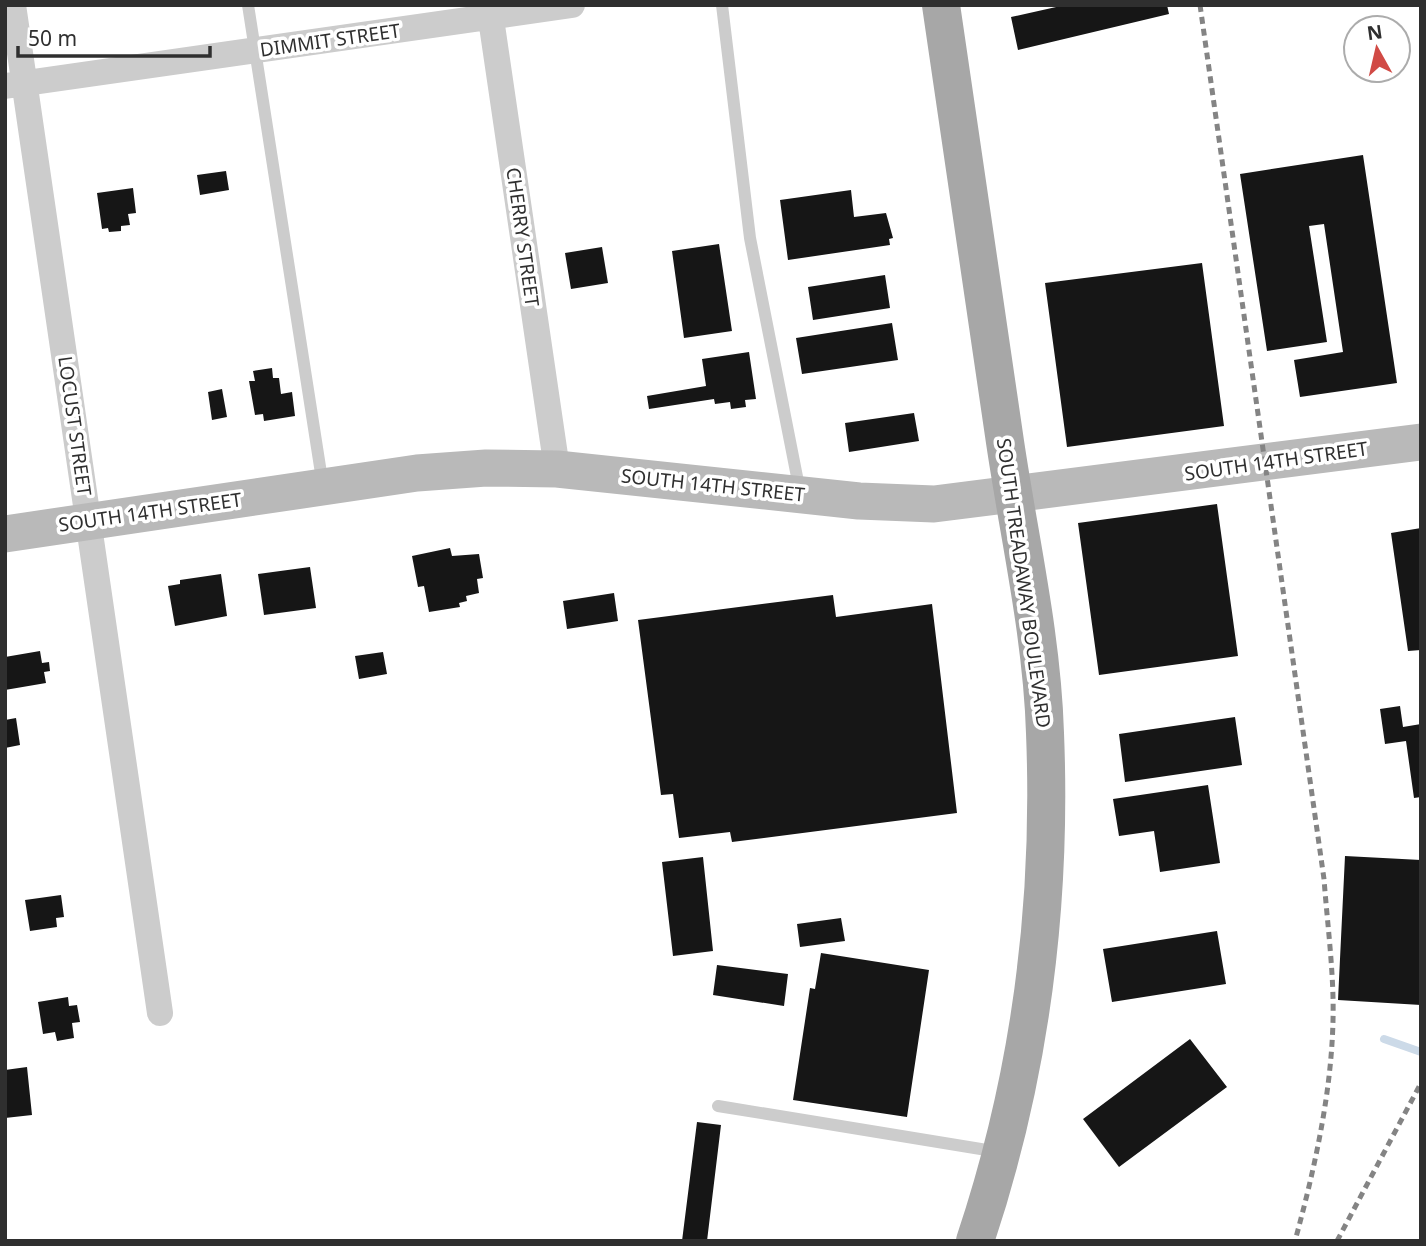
<svg xmlns="http://www.w3.org/2000/svg" width="1426" height="1246" viewBox="0 0 1426 1246" font-family="'Noto Sans',sans-serif">
  <style>
    .lines { fill: none; stroke-linecap: round; stroke-linejoin: round }
    .stream { stroke: #ccdae8; stroke-width: 8 }
    .building { fill: #161616 }
    .lane { stroke: #ccc; stroke-width: 12 }
    .street { stroke: #ccc; stroke-width: 26 }
    .secondary { stroke: #b9b9b9; stroke-width: 37 }
    .primary { stroke: #a7a7a7; stroke-width: 38 }
    .rail { stroke: #848484; stroke-width: 5; stroke-dasharray: 7 5; stroke-linecap: butt }
    .labels { text-anchor: middle; dominant-baseline: central; stroke-width: 7; stroke-linejoin: round; paint-order: stroke }
    .street-label { font-size: 19px; fill: #2f2f2f; stroke: #fff }
  </style>
  <rect width="100%" height="100%" fill="#fff"/>
  <g class="lines">
    <!-- stream -->
    <path class="stream" d="M1384,1039L1421,1052"/>
  </g>
  <!-- building -->
  <path class="building" d="M1065,5H1167L1169,14L1018,50L1011,17Z
    M1363,155L1397,383L1300,397L1294,360L1343,352L1324,224L1309,226L1327,342L1267,351L1240,174Z
    M226,171L229,190L200,195L197,175Z
    M133,188L136,213L128,214L130,225L121,226V231L109,232L108,228L102,229L97,193Z
    M851,190L854,217L886,213L893,238L889,239L890,245L788,260L780,200Z
    M719,244L732,331L684,338L672,251Z
    M602,247L608,283L571,289L565,253Z
    M1202,263L1224,426L1067,447L1045,283Z
    M885,275L890,308L813,320L808,287Z
    M892,323L898,360L802,374L796,338Z
    M749,352L756,399L745,400L746,407L731,409L730,402L715,404L714,399L649,409L647,396L706,386L702,359Z
    M272,368L273,378H279L281,394L292,392L295,416L264,421L263,414L255,415L249,381H255L253,371Z
    M222,389L227,417L212,420L208,392Z
    M914,413L919,441L849,452L845,423Z
    M1217,504L1238,656L1099,675L1078,523Z
    M1421,528V650L1408,651L1391,533Z
    M450,548L452,556L479,554L483,578L477,579L479,593L466,596L467,601L459,603L460,607L429,612L424,586L418,587L412,556Z
    M310,567L316,608L264,615L258,574Z
    M221,574L227,616L175,626L168,586L180,584V580Z
    M614,593L618,621L567,629L563,601Z
    M833,595L836,617L932,604L957,813L732,842L730,832L679,838L673,794L661,795L638,620Z
    M40,651L42,663L49,662L50,671L44,672L46,683L5,690V657Z
    M383,652L387,674L359,679L355,656Z
    M1400,706L1403,727L1421,724V797L1414,798L1406,741L1385,744L1380,709Z
    M1235,717L1242,765L1125,782L1119,734Z
    M16,718L20,745L5,748V720Z
    M1208,785L1220,863L1160,872L1154,831L1119,836L1113,799Z
    M1345,856L1421,860V1005L1338,1000Z
    M703,857L713,951L673,956L662,862Z
    M61,895L64,917L56,918L57,927L30,931L25,900Z
    M841,918L845,941L800,947L797,924Z
    M1217,931L1226,984L1112,1002L1103,949Z
    M821,953L929,970L907,1117L793,1100L810,988L815,989Z
    M717,965L788,974L784,1006L713,995Z
    M68,997L69,1006L77,1005L80,1022L72,1023L74,1038L57,1041L55,1032L43,1034L38,1002Z
    M1190,1039L1227,1087L1119,1167L1083,1119Z
    M27,1067L32,1115L5,1118V1070Z
    M697,1122L721,1125L707,1241H682Z"/>
  <g class="lines">
    <!-- lane -->
    <path class="lane" d="M248,5L323,486
      M722,5L750,238L800,492
      M718,1106L999,1152"/>
    <!-- street -->
    <path class="street" d="M13,5L160,1013
      M489,5L557,469
      M5,86L572,5"/>
    <!-- secondary -->
    <path class="secondary" d="M5,534L417,473L486,468L557,469L859,501L934,504L1421,442"/>
    <!-- primary -->
    <path class="primary" d="M941,5C962,148 983,291 1004,435C1018,533 1042,633 1045,733C1052,906 1030,1077 975,1241"/>
    <!-- rail -->
    <path class="rail" d="M1200,5L1324,879C1327,919 1332,958 1333,997C1335,1078 1316,1164 1295,1241
      M1337,1241L1421,1083"/>
  </g>
  <g class="labels">
    <!-- street labels -->
    <g class="street-label">
      <text transform="translate(330 40) rotate(-8)">DIMMIT STREET</text>
      <text transform="translate(523 237) rotate(82)">CHERRY STREET</text>
      <text transform="translate(75 426) rotate(82)">LOCUST STREET</text>
      <text transform="translate(1276 461) rotate(-8)">SOUTH 14TH STREET</text>
      <text transform="translate(713 485) rotate(6)">SOUTH 14TH STREET</text>
      <text transform="translate(150 512) rotate(-8)">SOUTH 14TH STREET</text>
      <text transform="translate(1024 583) rotate(82)">SOUTH TREADAWAY BOULEVARD</text>
    </g>
  </g>
  <!-- border -->
  <rect width="1426" height="1246" fill="none" stroke="#2f2f2f" stroke-width="14"/>
  <!-- north arrow -->
  <g transform="translate(1377 49) rotate(352)"><circle r="33" fill="#ffffff" stroke="#acacac" stroke-width="2"/>
  <path d="M0-5L12 26L0 18L-12 26Z" fill="#d14a45"/>
  <text y="-10" font-size="19" font-weight="bold" text-anchor="middle" fill="#2f2f2f">N</text>
  </g>
  <!-- scale -->
  <path d="M18 46v10h192v-10" fill="none" stroke="#2f2f2f" stroke-width="3.5"/>
  <text x="28" y="46" font-size="21" fill="#2f2f2f" stroke="#ffffff" stroke-width="5" paint-order="stroke">50 m</text>
</svg>
